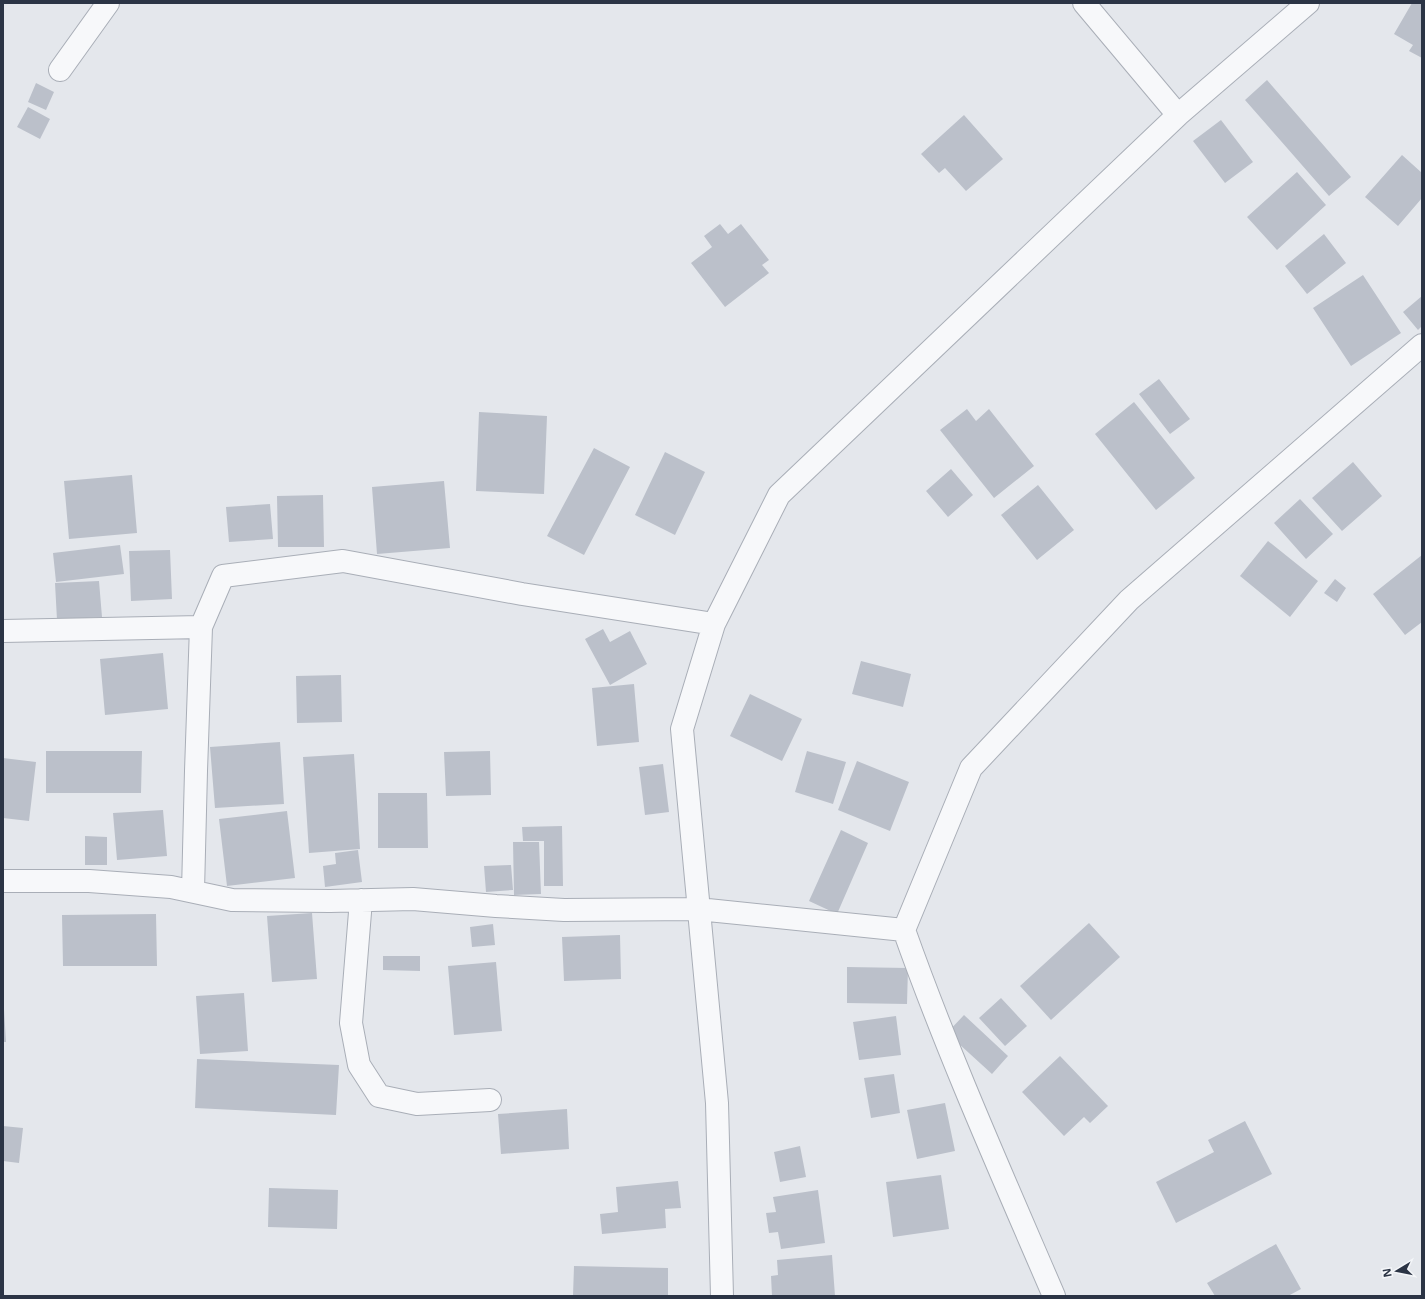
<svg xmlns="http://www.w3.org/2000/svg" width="1425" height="1299" viewBox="0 0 1425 1299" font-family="'Noto Sans',sans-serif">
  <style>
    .building { fill: #bbc0ca }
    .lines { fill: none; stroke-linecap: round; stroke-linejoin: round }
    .minor-casing { stroke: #a9aeb7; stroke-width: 24 }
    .minor { stroke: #f7f8fa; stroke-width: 22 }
  </style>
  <rect width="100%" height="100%" fill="#e4e7ec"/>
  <!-- building -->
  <path class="building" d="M1412,3H1422V58L1409,51L1413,45L1394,34Z
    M1267,80L1351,177L1329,196L1245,100Z
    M36,83L54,92L46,110L28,102Z
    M28,107L50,119L40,139L17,127Z
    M964,115L1003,159L966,191L945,168L939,173L921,154Z
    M1221,120L1253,162L1225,183L1193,141Z
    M1402,155L1422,173V198L1398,226L1365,197Z
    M1297,172L1326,205L1277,250L1247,217Z
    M720,224L728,234L741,224L769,260L762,265L769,273L725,307L691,263L712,247L704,236Z
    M1324,234L1346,263L1307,294L1285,266Z
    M1363,275L1401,333L1351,366L1313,308Z
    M1422,296V326L1418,330L1403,312Z
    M1159,379L1190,419L1170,434L1139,394Z
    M1134,402L1195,478L1156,510L1095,434Z
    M967,409L976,421L989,409L1034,466L994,498L940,430Z
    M479,412L547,416L544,494L476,491Z
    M594,448L630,467L584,555L547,536Z
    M665,452L705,472L675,535L635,515Z
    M1353,462L1382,496L1342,531L1312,498Z
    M951,469L973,495L948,517L926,491Z
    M132,475L137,533L69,539L64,481Z
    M444,481L450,548L377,554L372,487Z
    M1038,485L1074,530L1037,560L1001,515Z
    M323,495L324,547H278L277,496Z
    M1300,499L1333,534L1306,559L1274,523Z
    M270,504L273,539L229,542L226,507Z
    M1268,541L1318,581L1290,617L1240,576Z
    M120,545L124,574L56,582L53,553Z
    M170,550L172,599L131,601L129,551Z
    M1422,555V622L1405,635L1373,594Z
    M1335,579L1346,588L1337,602L1324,593Z
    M99,581L102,617L57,620L55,583Z
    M603,629L610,642L630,631L647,664L610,685L585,639Z
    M163,653L168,709L105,715L100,659Z
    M861,661L911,674L903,707L852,694Z
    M341,675L342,722L297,723L296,676Z
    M634,684L639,742L597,746L592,688Z
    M750,694L802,719L782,761L730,736Z
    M280,742L284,804L215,808L210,747Z
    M46,751H142L141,793H46Z
    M490,751L491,795L446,796L444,752Z
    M807,751L846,762L833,804L795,792Z
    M354,754L360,849L309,853L303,757Z
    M3,758L36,762L29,821L3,818Z
    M857,761L909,782L890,831L838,810Z
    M663,764L669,812L645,815L639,767Z
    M378,793H427L428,848H378Z
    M163,810L167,856L117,860L113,813Z
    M287,811L295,878L227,886L219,819Z
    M562,826L563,886H544V841H523L522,827Z
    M841,830L868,843L837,914L809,901Z
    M85,836L107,837V865H85Z
    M513,842H539L541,894L514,895Z
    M358,850L362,882L325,887L323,866L336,864L335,853Z
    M511,865L513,890L486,892L484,866Z
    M312,913L317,979L272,982L267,916Z
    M156,914L157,966H63L62,915Z
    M1089,923L1120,957L1051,1020L1020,986Z
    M493,924L495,945L472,947L470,927Z
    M620,935L621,979L564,981L562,937Z
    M383,956H420V971L383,970Z
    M496,962L502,1031L454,1035L448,966Z
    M847,967L908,968L907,1004L847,1003Z
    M244,993L248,1051L200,1054L196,996Z
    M1001,998L1027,1026L1005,1046L979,1018Z
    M3,1009H4L6,1042H3Z
    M964,1015L1008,1056L992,1074L947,1033Z
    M896,1016L901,1055L859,1060L853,1022Z
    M1060,1056L1108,1106L1090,1123L1084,1117L1064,1136L1022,1092Z
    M197,1059L339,1065L336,1115L195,1108Z
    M894,1074L900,1113L871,1118L864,1078Z
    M945,1103L955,1151L917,1159L907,1110Z
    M567,1109L569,1149L501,1154L498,1114Z
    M1245,1121L1272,1174L1176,1223L1156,1182L1214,1152L1208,1140Z
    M3,1126L23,1128L19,1163L3,1161Z
    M800,1146L806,1177L780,1182L774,1152Z
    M941,1175L949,1229L893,1237L886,1182Z
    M678,1181L681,1208L665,1209L666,1228L602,1234L600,1214L618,1212L616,1187Z
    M269,1188L338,1190L337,1229L268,1227Z
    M818,1190L825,1243L781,1249L778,1232L769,1233L766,1213L776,1212L773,1197Z
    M1276,1244L1301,1289L1288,1296H1215L1207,1283Z
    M832,1255L835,1296H772L771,1276L778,1275L777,1260Z
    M574,1266L668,1268V1296H573Z"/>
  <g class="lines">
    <defs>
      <path id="minor" d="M1084,3L1178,115
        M60,70L108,3
        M3,631L201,627
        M3,881H89L171,887L232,900L330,901L413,899L496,906L564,910L698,909L904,930
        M193,891L196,771L201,627L223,576L343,561L522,594L714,624
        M361,900L351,1023L359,1065L379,1096L417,1104L490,1100
        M722,1296L717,1103L682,729L714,624L779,495L1178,115L1308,3
        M1054,1296C1002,1175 948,1054 904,930L971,768L1129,600L1422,345"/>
    </defs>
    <!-- minor casing -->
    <use href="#minor" class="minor-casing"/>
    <!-- minor -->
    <use href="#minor" class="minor"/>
  </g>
  <!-- border -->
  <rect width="1425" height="1299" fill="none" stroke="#2b3445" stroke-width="8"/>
  <!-- north arrow -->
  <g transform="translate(1397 1271) rotate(260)" stroke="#f4f6f9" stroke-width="3" paint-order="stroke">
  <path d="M0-3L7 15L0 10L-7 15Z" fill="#2b3445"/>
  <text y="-6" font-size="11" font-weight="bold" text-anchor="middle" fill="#2b3445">N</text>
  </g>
</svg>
